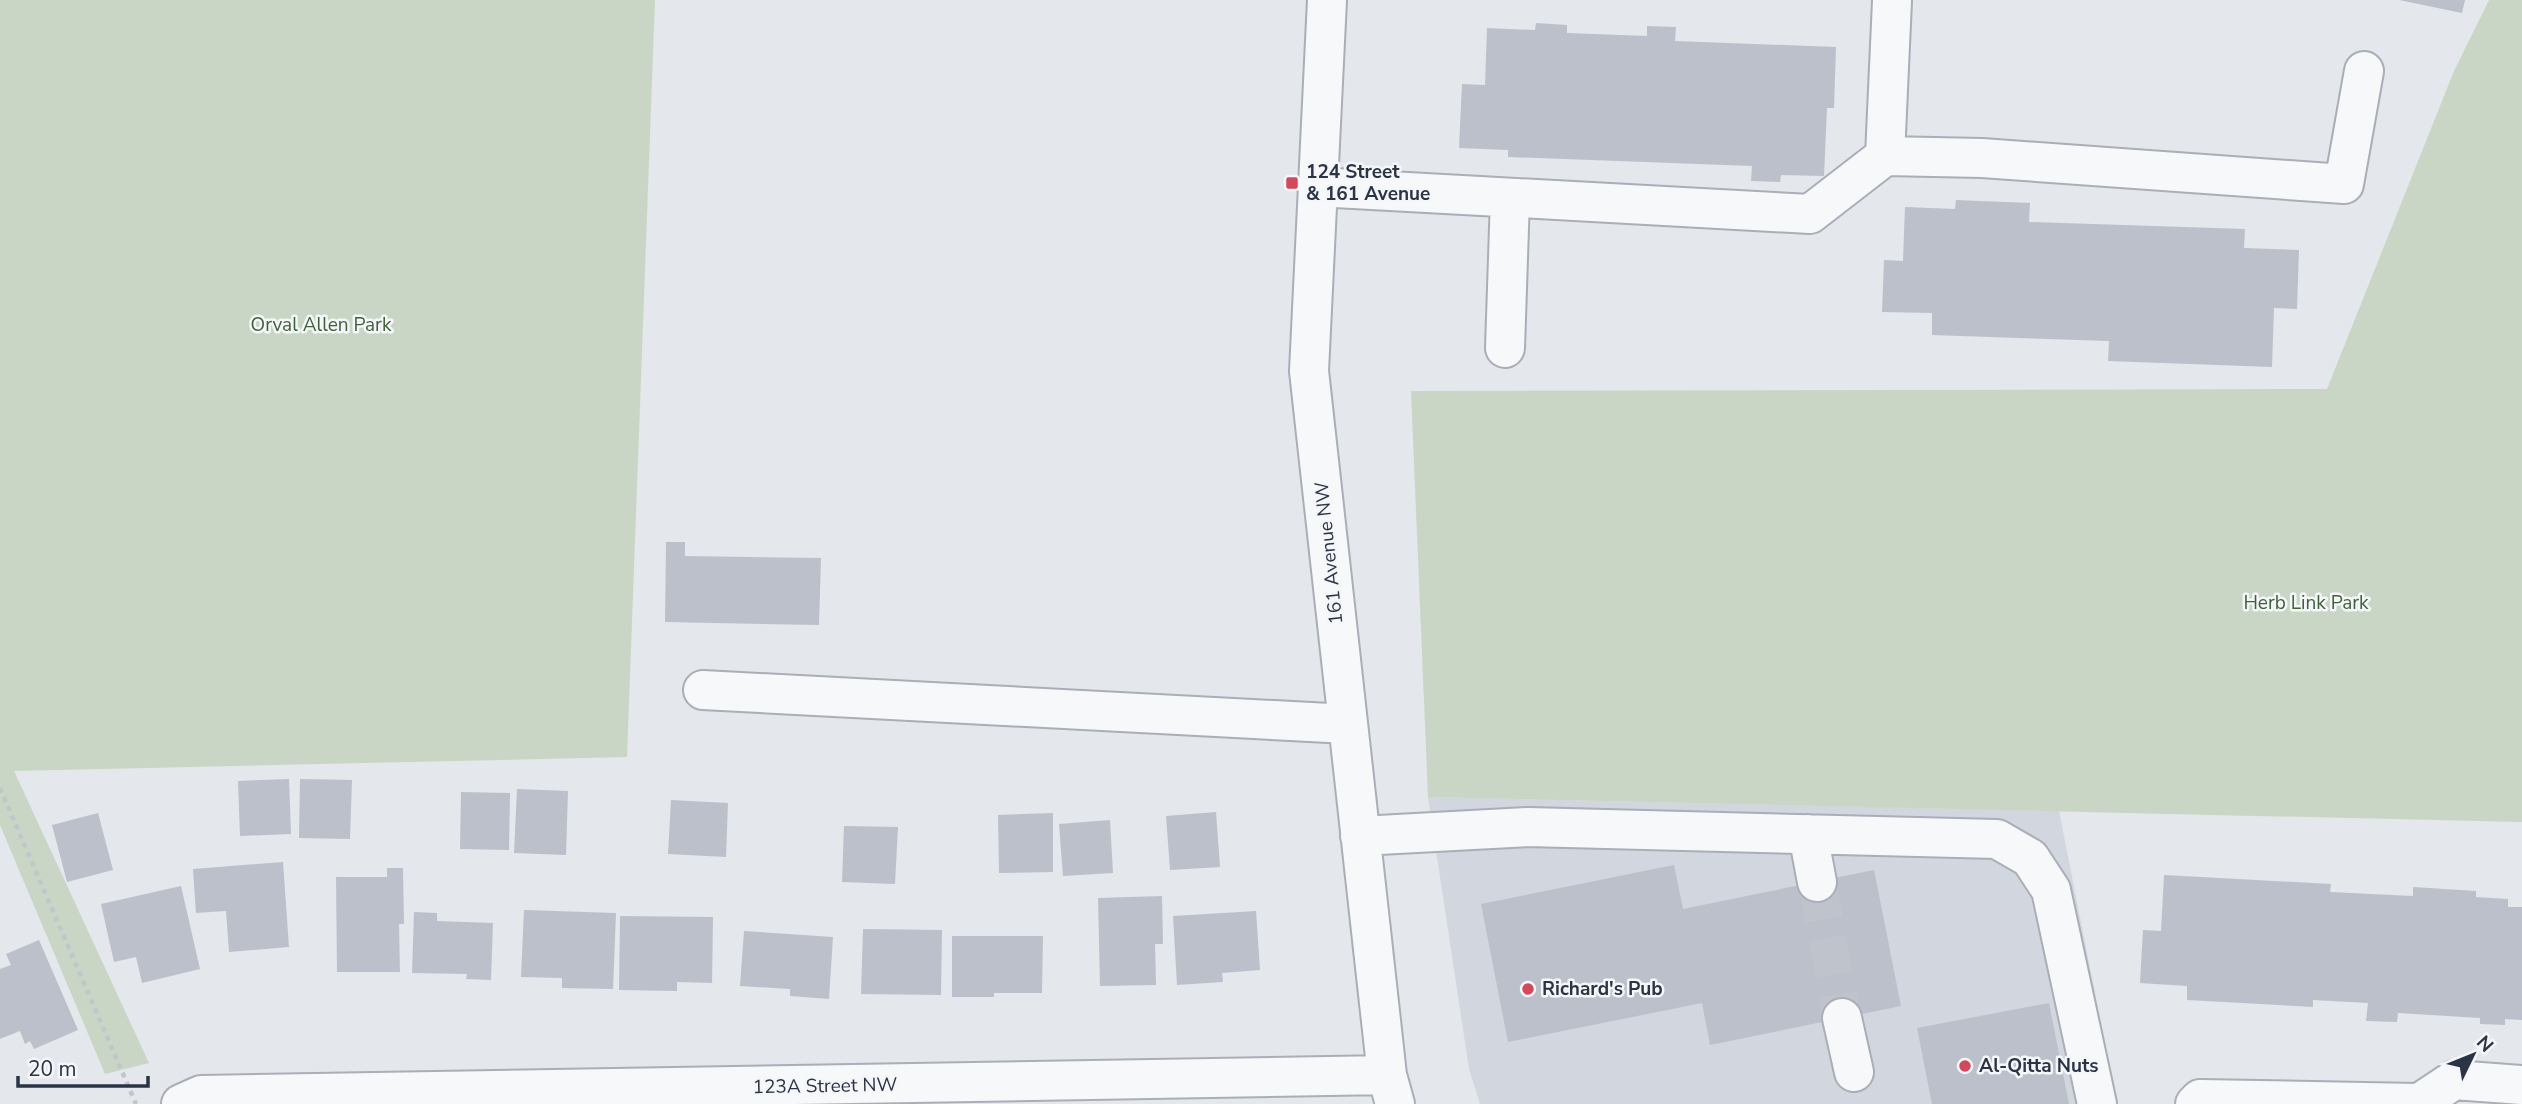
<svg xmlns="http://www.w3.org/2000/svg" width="2522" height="1104" viewBox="0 0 2522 1104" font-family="'Nunito Sans',sans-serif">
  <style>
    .built { fill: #d2d6de }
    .green { fill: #c9d6c5 }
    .building { fill: #bbc0ca }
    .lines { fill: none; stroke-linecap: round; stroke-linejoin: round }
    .minor-tunnel { stroke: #bfc3cb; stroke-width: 38; stroke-dasharray: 38 19; stroke-linecap: butt }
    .minor-casing { stroke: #a9aeb7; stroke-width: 42 }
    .path { stroke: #c2c5cb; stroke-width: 4.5; stroke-dasharray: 5 5; stroke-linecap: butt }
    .minor { stroke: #f7f8fa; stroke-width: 38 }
    .poi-dot { fill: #d1495b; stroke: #f4f6f9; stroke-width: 2.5 }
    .labels { text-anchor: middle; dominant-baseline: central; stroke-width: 5; stroke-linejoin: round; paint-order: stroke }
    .poi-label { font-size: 19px; font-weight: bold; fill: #2b3445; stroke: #f4f6f9; text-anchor: start }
    .park-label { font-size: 19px; fill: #3f6138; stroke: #f4f6f9 }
    .street-label { font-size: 19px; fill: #2b3445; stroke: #f4f6f9 }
  </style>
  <rect width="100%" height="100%" fill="#e4e7ec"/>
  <!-- built -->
  <path class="built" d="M1428,797L2059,811L2117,1104H1480L1469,1069Z"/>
  <!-- green -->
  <path class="green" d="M0,0H655L627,757L14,771L149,1063L105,1074L0,825Z
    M2489,0H2522V822L1428,797L1411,391L2327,389L2454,71Z"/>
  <!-- building -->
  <path class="building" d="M2399,0H2465L2462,13Z
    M1536,23L1567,25V33L1647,36V26L1676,27L1675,41L1836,47L1834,108H1827L1824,176L1781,175L1780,182L1751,181L1752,166L1508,157V150L1459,148L1462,84L1485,85L1487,28L1535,30Z
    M1956,200L2030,203L2029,222L2245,229L2244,248L2299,250L2297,309L2274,308L2272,367L2108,361L2109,341L1932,335V313L1882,312L1884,260L1903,261L1905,207L1955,209Z
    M666,542H685V556L821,558L819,625L665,622Z
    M289,779L291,834L240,836L238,781Z
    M300,779L352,780L350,839L299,838Z
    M517,789L568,791L566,855L514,853Z
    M461,792L510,793L509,850L460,849Z
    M671,800L728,803L726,857L668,854Z
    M1216,812L1220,867L1170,870L1166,816Z
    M98,813L113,870L67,882L52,825Z
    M1053,813V872L999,873L998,815Z
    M1110,820L1113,873L1063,876L1059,824Z
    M844,826L898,827L895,884L842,882Z
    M283,862L289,947L229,952L226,911L196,913L193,869Z
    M1674,865L1683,909L1874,870L1901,1006L1710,1045L1702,1003L1508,1042L1481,904Z
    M387,868H403L404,924H399L400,972H337L336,877H387Z
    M2164,875L2331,884L2330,892L2413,896V887L2476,891V897L2508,899V907H2522V1020L2505,1019V1025L2480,1024V1018L2398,1013L2397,1022L2366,1021L2368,1003L2313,1000V1007L2187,1000V986L2140,983L2143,930L2161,931Z
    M181,886L200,969L142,983L136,957L114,962L101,904Z
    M1162,896L1163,944H1155L1156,985L1100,986L1098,898Z
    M524,910L616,913L613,989L562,988V978L521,977Z
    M1256,911L1260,970L1222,973L1223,982L1177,985L1173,916Z
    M414,912L437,913V921L493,923L491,980L466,979L467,974L412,973Z
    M620,916L713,917L712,983L677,982V991L619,990Z
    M863,929L942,930L941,995L861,994Z
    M744,931L833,937L829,999L790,996V989L740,986Z
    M952,936H1043L1042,993H994V997H952Z
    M39,940L78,1030L34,1049L30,1041L25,1044L20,1031L0,1039V969L11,965L6,954Z
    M2049,1003L2069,1104H1932L1917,1028Z"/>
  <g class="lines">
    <!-- minor-tunnel -->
    <path class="minor-tunnel" d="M1817,882L1842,1018"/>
    <defs>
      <path id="minor" d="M1327,0L1309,371L1387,1075L1395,1104
        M1885,156L1892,1
        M1317,187L1810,214L1885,156L1982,158L2344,184L2364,71
        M1505,348L1510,198
        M703,690L1348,724
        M1808,834L1817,882
        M1360,836L1528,827L1997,839L2030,858L2051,890L2097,1104
        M1842,1018L1854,1072
        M181,1104L201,1095L1387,1075
        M2195,1104L2200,1099L2418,1103
        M2418,1104L2454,1080L2522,1085"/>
    </defs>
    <!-- minor casing -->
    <use href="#minor" class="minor-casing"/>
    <!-- path -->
    <path class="path" d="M0,788L136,1104"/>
    <!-- minor -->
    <use href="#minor" class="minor"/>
  </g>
  <!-- markers -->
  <g class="poi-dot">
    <rect x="1285" y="176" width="14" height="14" rx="3.5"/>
    <circle cx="1528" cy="989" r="7"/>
    <circle cx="1965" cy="1066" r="7"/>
  </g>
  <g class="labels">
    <!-- poi labels -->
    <g class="poi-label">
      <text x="1306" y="172">124 Street<tspan x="1306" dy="22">&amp; 161 Avenue</tspan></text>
      <text x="1542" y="989">Richard's Pub</text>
      <text x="1979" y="1066">Al-Qitta Nuts</text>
    </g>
    <!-- park labels -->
    <g class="park-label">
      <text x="321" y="325">Orval Allen Park</text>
      <text x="2306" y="603">Herb Link Park</text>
    </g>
    <!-- street labels -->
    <g class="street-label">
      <text transform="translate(1329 553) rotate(-96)">161 Avenue NW</text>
      <text transform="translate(825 1086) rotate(-1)">123A Street NW</text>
    </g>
  </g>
  <!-- north arrow -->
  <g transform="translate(2473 1055) rotate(47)" stroke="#f4f6f9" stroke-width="5" paint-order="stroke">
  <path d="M0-5L12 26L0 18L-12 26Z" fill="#2b3445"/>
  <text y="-10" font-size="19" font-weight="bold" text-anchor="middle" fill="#2b3445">N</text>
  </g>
  <!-- scale -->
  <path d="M18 1076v10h130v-10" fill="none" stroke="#2b3445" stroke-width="3.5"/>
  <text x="28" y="1076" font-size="21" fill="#2b3445" stroke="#f4f6f9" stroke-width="5" paint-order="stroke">20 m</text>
</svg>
